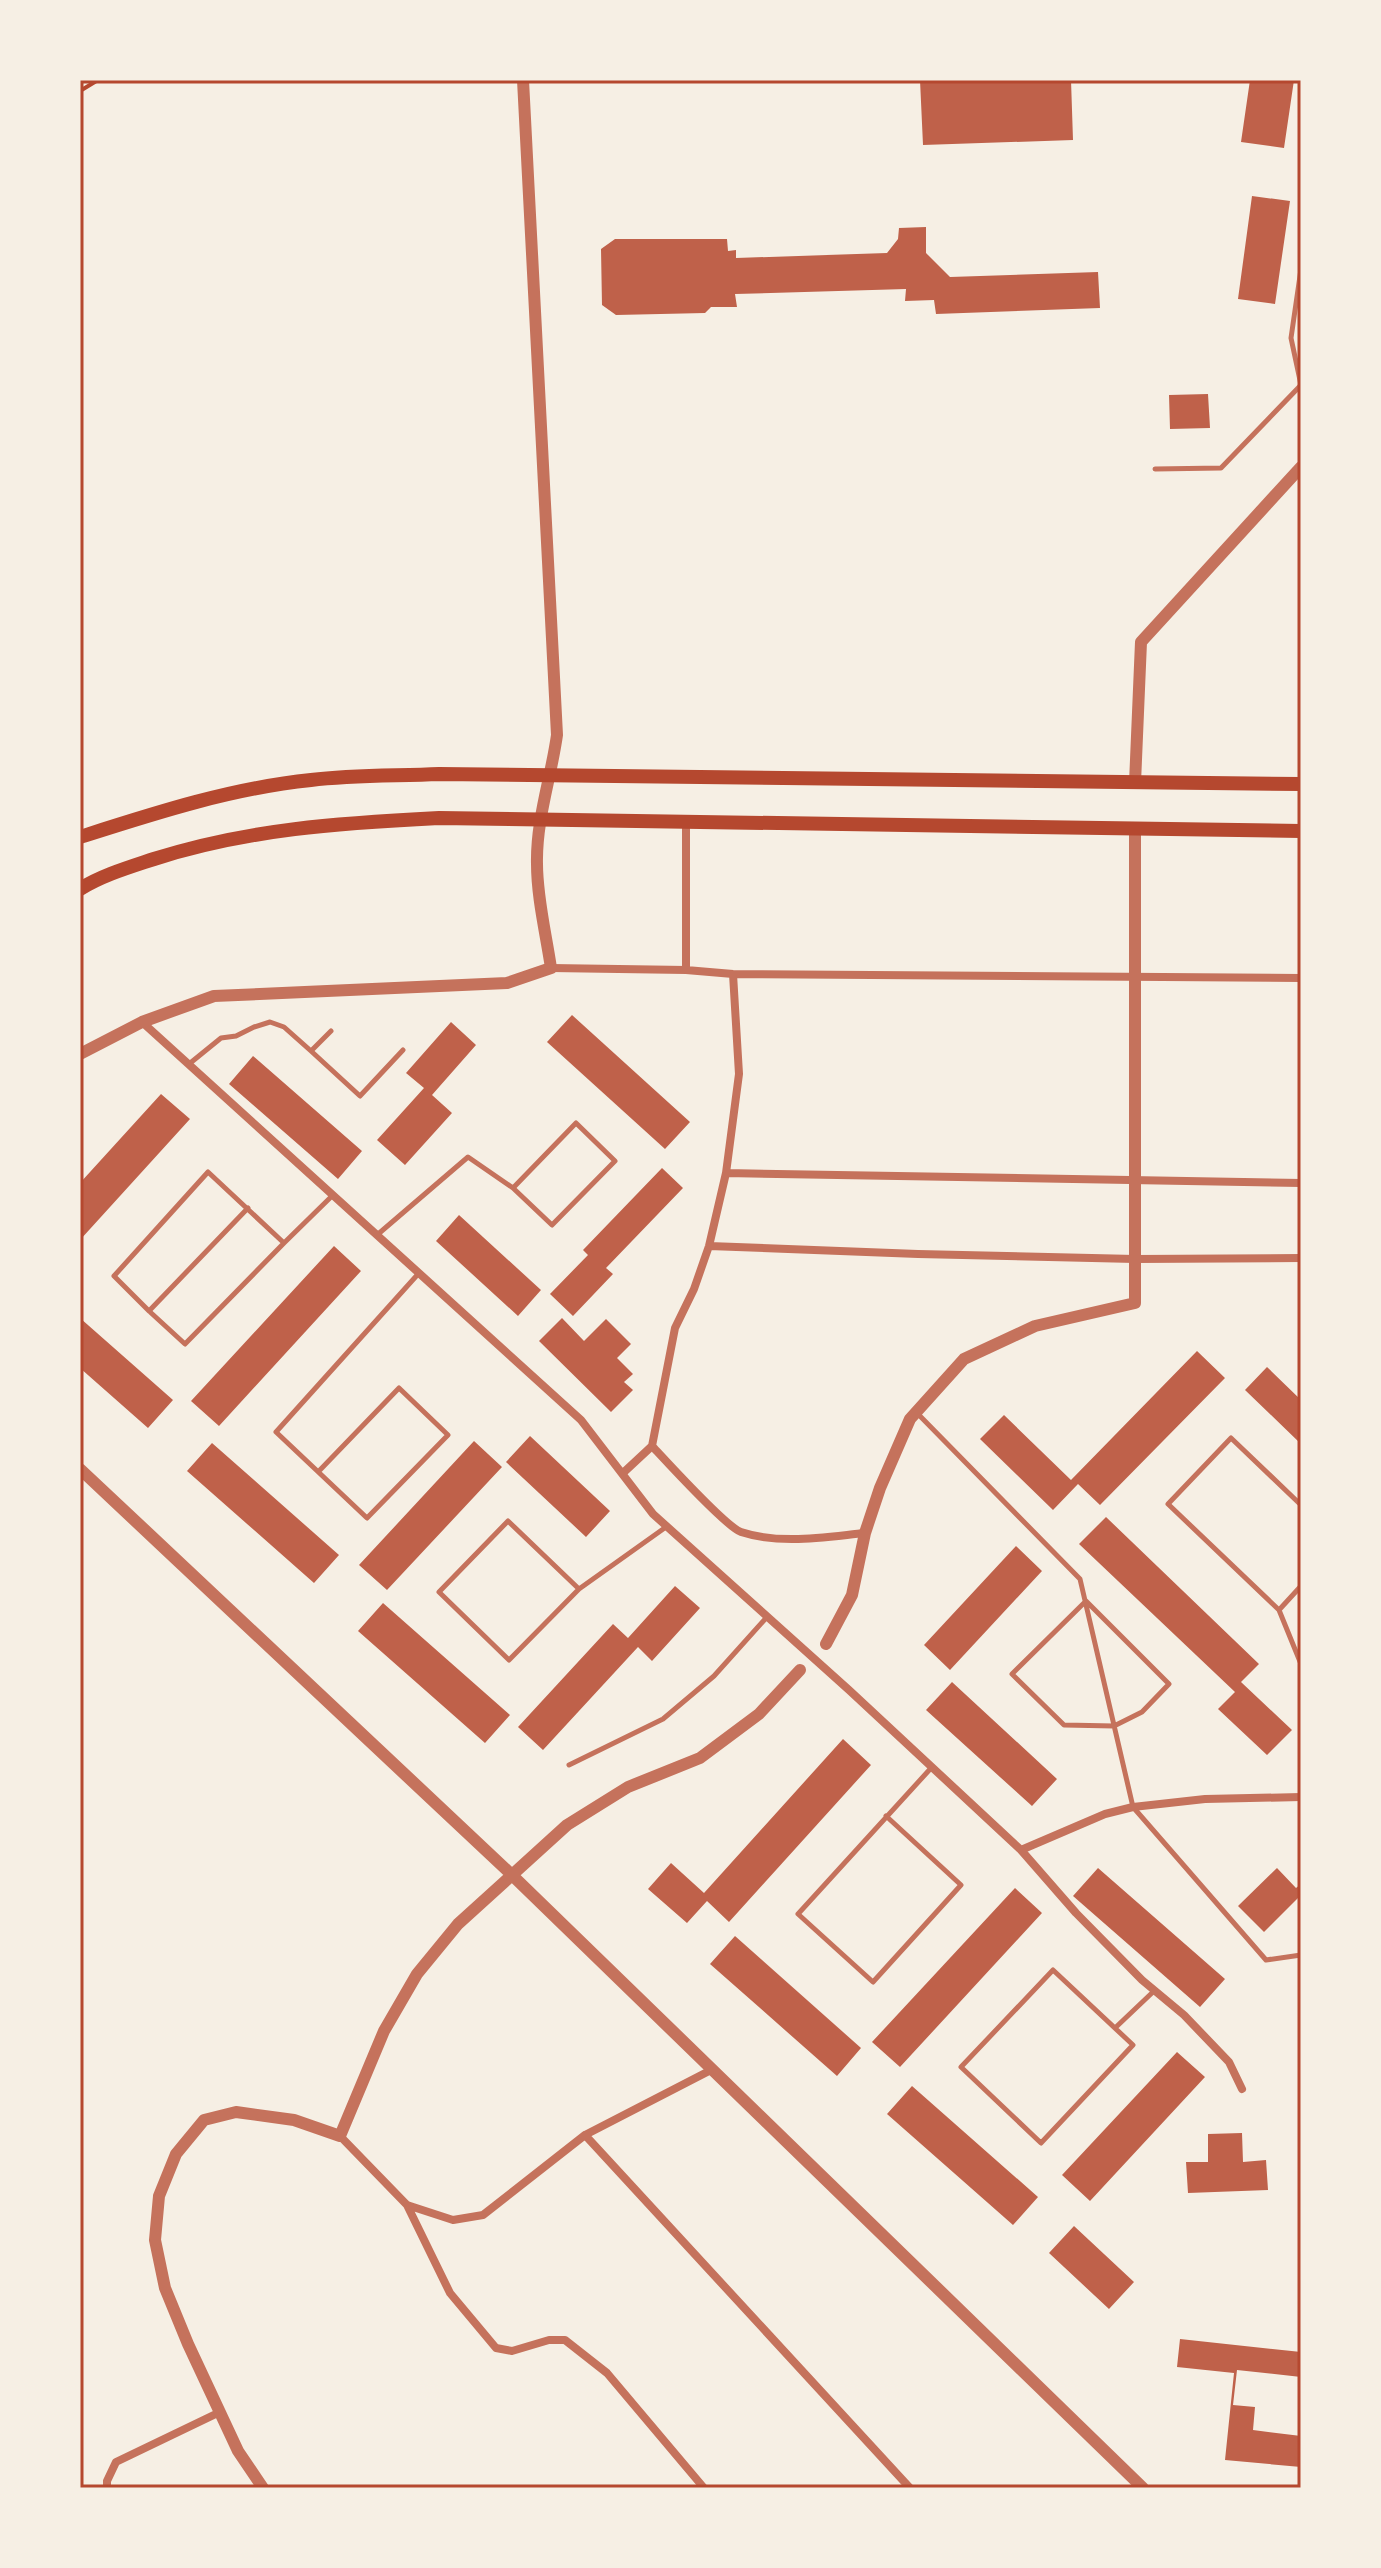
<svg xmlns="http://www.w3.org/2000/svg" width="1381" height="2568" viewBox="0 0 1381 2568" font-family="'PT Serif',serif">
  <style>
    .building { fill: #bf614a }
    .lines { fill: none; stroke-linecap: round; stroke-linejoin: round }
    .path { stroke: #b5482f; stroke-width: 4 }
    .service { stroke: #c5725c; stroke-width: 5 }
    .minor { stroke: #c5725c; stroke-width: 8 }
    .tertiary { stroke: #c5725c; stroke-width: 12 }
    .secondary { stroke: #b5482f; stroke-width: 14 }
    .neatline { fill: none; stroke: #b5482f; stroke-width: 3 }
  </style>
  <rect width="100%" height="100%" fill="#f6efe4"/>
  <!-- building -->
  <path class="building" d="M920,80H1071L1073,140L923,145Z
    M1250,80H1294L1284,148L1241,142Z
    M1252,196L1290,201L1275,304L1238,299Z
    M926,227V253L950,277L1098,272L1100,308L936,314L934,300L905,301L906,289L735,294L737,307H711L705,313L616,315L602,305L601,249L615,239H727L728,251L736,250V258L887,253L898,239L899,228Z
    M1208,394L1210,428L1170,429L1169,395Z
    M572,1015L690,1122L665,1149L547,1042Z
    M451,1022L476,1045L432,1095L452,1113L405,1165L377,1140L424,1088L406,1073Z
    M253,1056L362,1151L338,1179L229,1084Z
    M161,1094L190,1119L80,1240V1183Z
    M662,1168L683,1188L606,1268L613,1274L573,1316L550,1294L588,1255L583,1250Z
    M459,1215L541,1290L518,1316L436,1241Z
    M334,1246L361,1271L219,1426L191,1401Z
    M80,1318L173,1400L148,1428L80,1368Z
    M562,1318L584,1341L606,1319L631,1344L617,1358L633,1374L624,1382L633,1390L611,1412L539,1341Z
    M1197,1351L1225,1378L1100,1505L1078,1484L1053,1510L980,1439L1004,1415L1071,1480Z
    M1267,1367L1301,1400V1444L1245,1390Z
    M530,1436L610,1511L586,1537L506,1462Z
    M474,1441L502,1467L387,1590L359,1565Z
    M212,1443L339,1555L314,1583L187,1471Z
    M1106,1517L1259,1664L1241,1682L1292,1730L1267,1755L1218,1709L1235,1692L1079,1544Z
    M1016,1546L1042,1571L950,1670L924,1645Z
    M675,1586L700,1608L652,1661L638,1647L543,1750L518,1727L613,1624L628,1638Z
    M383,1603L510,1715L485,1743L358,1631Z
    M952,1682L1057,1779L1032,1806L926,1710Z
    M843,1739L871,1765L729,1922L707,1901L687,1923L648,1889L671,1863L704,1893Z
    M1098,1868L1225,1979L1200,2007L1073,1896Z
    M1277,1868L1296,1888L1301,1884V1895L1264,1932L1238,1906Z
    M1015,1888L1042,1913L900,2067L872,2042Z
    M735,1936L861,2048L837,2076L710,1964Z
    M1177,2052L1205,2077L1090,2201L1062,2175Z
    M912,2086L1038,2197L1013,2225L887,2114Z
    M1242,2133L1243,2162L1266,2160L1268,2190L1188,2193L1186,2162H1208V2134Z
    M1074,2226L1134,2282L1109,2309L1049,2253Z
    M1180,2339L1301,2352V2377L1237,2370L1233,2405L1255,2407L1253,2430L1301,2436V2467L1225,2460L1234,2373L1177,2367Z"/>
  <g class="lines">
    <!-- path -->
    <path class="path" d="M80,91L98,80"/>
    <!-- service -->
    <path class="service" d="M1301,385L1291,338L1301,269
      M1155,469L1221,468L1301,385
      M311,1051L360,1096L403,1050
      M189,1064L221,1038L236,1036L254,1027L270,1022L284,1027L311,1051L331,1031
      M377,1235L468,1157L513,1188L552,1225L615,1161L576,1123L513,1188
      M284,1243L333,1195
      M149,1311L114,1276L208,1172L284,1243L185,1344L149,1311L248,1208
      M917,1413L1080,1579L1133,1807L1266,1960L1301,1955
      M319,1471L399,1388L448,1435L367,1518L276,1432L419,1273
      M1301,1505L1231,1438L1168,1504L1279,1610L1301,1586
      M508,1521L579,1589L509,1660L439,1592Z
      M579,1589L666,1527
      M1086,1601L1169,1684L1142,1712L1114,1726L1064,1725L1012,1674Z
      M1279,1610L1301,1664
      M569,1765L663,1719L714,1676L767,1617
      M886,1816L961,1885L873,1982L798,1914L932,1767
      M1053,1970L1133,2045L1041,2143L961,2067Z
      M1115,2028L1154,1991"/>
    <!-- minor -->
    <path class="minor" d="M686,822V970
      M551,968L686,970L733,974L1301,978
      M733,974L739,1074L726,1173L709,1246L694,1289L675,1328L652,1446C666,1461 726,1527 741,1532C781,1545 825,1537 865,1533
      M142,1022L581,1420L653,1514L849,1690L1021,1850L1105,1814L1133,1807L1205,1799L1301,1797
      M726,1173L1301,1183
      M709,1246L918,1254L1135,1259L1301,1258
      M623,1473L652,1446
      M1021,1850L1076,1913L1142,1980L1184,2015L1229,2062L1242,2089
      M585,2135L910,2488
      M340,2136L407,2205L453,2220L483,2215L585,2135L713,2069
      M407,2205L450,2293L496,2348L512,2351L549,2340H565L607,2373L704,2488
      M107,2488V2481L116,2462L220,2412"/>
    <!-- tertiary -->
    <path class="tertiary" d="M1135,783L1141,642L1301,467
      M80,1054L142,1022L214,996L507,983L551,968C546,934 537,898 537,864C536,820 551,778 557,735L523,80
      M80,1469L512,1875L1143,2488
      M826,1644L852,1595L865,1533L880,1488L910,1419L964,1359L1035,1326L1135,1303V830
      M263,2488L238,2451L188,2344L165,2288L155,2240L159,2196L176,2154L204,2120L236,2112L294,2120L340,2136L384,2031L417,1974L458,1924L567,1825L628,1787L700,1758L759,1714L800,1670"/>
    <!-- secondary -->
    <path class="secondary" d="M80,837C155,813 232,788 311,780C353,775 396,776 439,774L1301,784
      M80,889C103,875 127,868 154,859C248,829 340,823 439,818L1301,831"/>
  </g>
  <!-- border -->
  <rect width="1381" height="2568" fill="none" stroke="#f6efe4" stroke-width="164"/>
  <rect x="82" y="82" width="1217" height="2404" class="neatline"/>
</svg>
